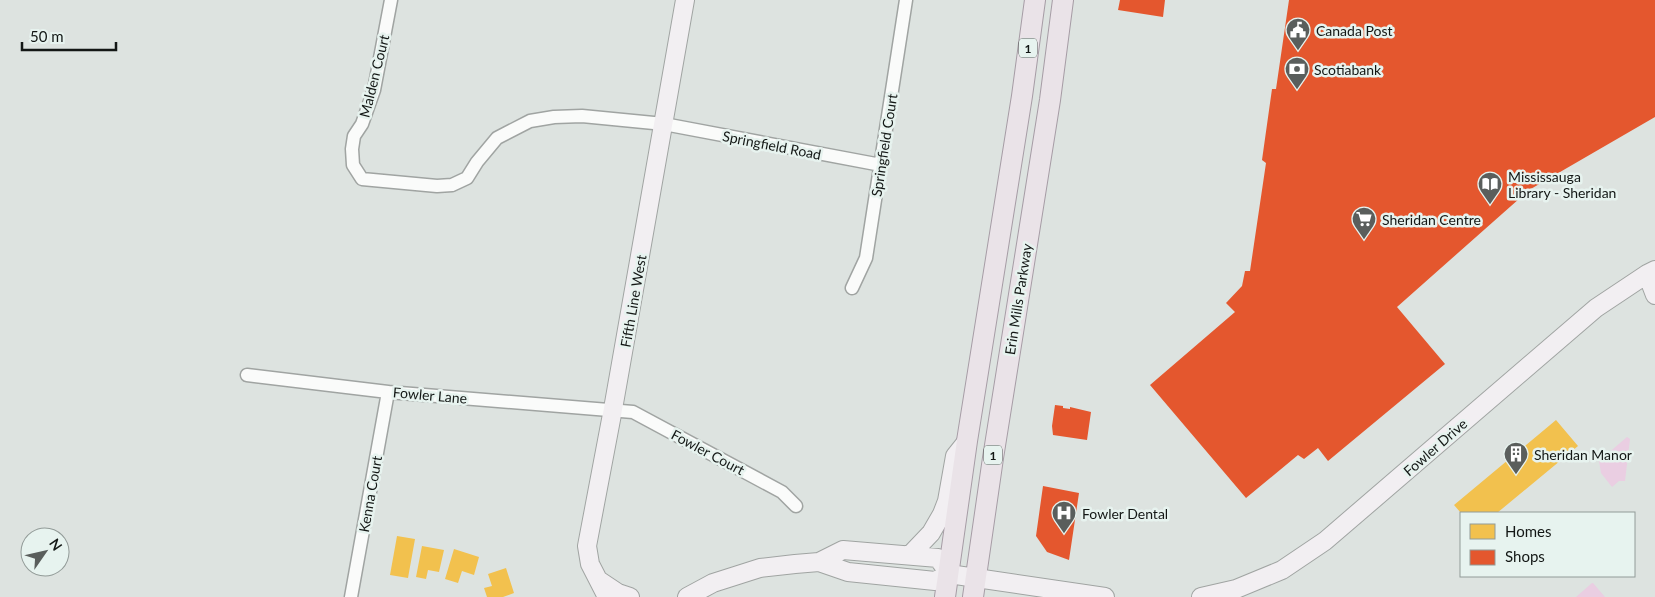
<svg xmlns="http://www.w3.org/2000/svg" width="1655" height="597" viewBox="0 0 1655 597" font-family="Lato,sans-serif">
  <style>
    .green { fill: #eacee2 }
    .homes { fill: #f2c14e }
    .shops { fill: #e4572e }
    .lines { fill: none; stroke-linecap: round; stroke-linejoin: round }
    .street-casing { stroke: #a0a4a2; stroke-width: 15 }
    .secondary-casing { stroke: #a0a4a2; stroke-width: 20 }
    .primary-casing { stroke: #a69ca5; stroke-width: 22 }
    .street { stroke: #fafbfa; stroke-width: 12 }
    .secondary { stroke: #f2eff2; stroke-width: 18 }
    .primary { stroke: #eae3e8; stroke-width: 20 }
    .labels { text-anchor: middle; dominant-baseline: central; stroke-width: 5; stroke-linejoin: round; paint-order: stroke }
    .shield { fill: #e7f3ef; stroke: #535956; stroke-width: 1 }
    .shield-label { font-size: 12px; font-weight: bold; fill: #131715 }
    .poi-label { font-size: 14px; fill: #131715; stroke: #e7f3ef; text-anchor: start }
    .street-label { font-size: 14px; fill: #131715; stroke: #e7f3ef }
  </style>
  <rect width="100%" height="100%" fill="#dde3e0"/>
  <!-- green -->
  <path class="green" d="M1627,437L1630,439L1625,481H1619L1612,487L1601,473L1599,461Z
    M1593,583L1605,597H1576L1592,583Z"/>
  <!-- homes -->
  <path class="homes" d="M1556,420L1578,446L1497,513H1461L1454,505Z
    M397,536L415,539L408,578L390,575Z
    M422,546L444,550L439,572L428,570L426,579L416,577Z
    M454,549L479,557L474,575L462,571L458,583L445,579Z
    M506,568L514,593L503,597H487L484,588L492,586L488,574Z"/>
  <!-- shops -->
  <path class="shops" d="M1120,0H1165L1163,17L1118,10Z
    M1289,0H1655V117L1529,190L1397,307L1445,364L1328,461L1318,448L1304,459L1298,455L1246,498L1150,385L1235,312L1226,303L1242,286L1245,271H1250L1266,163L1262,160L1272,89H1276Z
    M1055,405L1063,406V408L1070,409V407L1091,412L1087,440L1053,435L1052,426Z
    M1043,486L1079,493L1069,560L1047,552L1036,536Z"/>
  <g class="lines">
    <defs>
      <path id="street" d="M391,0L374,90L362,124L354,136L352,149L353,165L362,179L437,186L452,185L467,178L477,162L497,138L530,121L554,117L582,116L664,124L881,165
        M852,288L866,258L906,0
        M247,375L388,392L633,412L782,492L796,506
        M351,597L388,392"/>
      <path id="secondary" d="M1647,274L1655,295
        M910,555L931,533L942,514L947,501L955,456L967,441
        M819,562L848,572L935,581L949,574
        M949,574L1105,597
        M600,581L618,593L630,597
        M607,597L590,564L587,546L613,409L685,0
        M687,597L713,583L760,568L795,564L819,562L843,550L938,558L949,574
        M1201,597L1236,589L1282,570L1325,541L1596,308L1647,274L1655,270"/>
      <path id="primary" d="M945,597L967,441L1022,96L1035,0
        M973,597L993,458L1050,100L1063,0"/>
    </defs>
    <!-- street casing -->
    <use href="#street" class="street-casing"/>
    <!-- secondary casing -->
    <use href="#secondary" class="secondary-casing"/>
    <!-- primary casing -->
    <use href="#primary" class="primary-casing"/>
    <!-- street -->
    <use href="#street" class="street"/>
    <!-- secondary -->
    <use href="#secondary" class="secondary"/>
    <!-- primary -->
    <use href="#primary" class="primary"/>
  </g>
  <!-- icons -->
  <defs>
    <symbol id="civic-pin" viewBox="-11 -11 22 30"><path d="M0 17L-7.5 6A9.5 9.5 0 1 1 7.5 6Z" fill="#5a5e5c" stroke="#e7f3ef"/><path d="M-.6-6.5H3V-4.5H.6V-3L4-1V1h2V6H-6V1h2V-1L-.6-3ZM-1.2 2.5V6h2.4V2.5Z" fill="#fff"/></symbol>
    <symbol id="bank-pin" viewBox="-11 -11 22 30"><path d="M0 17L-7.5 6A9.5 9.5 0 1 1 7.5 6Z" fill="#5a5e5c" stroke="#e7f3ef"/><path d="M-6-4H6V4H-6ZM0-2.3a2.3 2.3 0 1 0 0 4.6a2.3 2.3 0 1 0 0-4.6Z" fill="#fff"/></symbol>
    <symbol id="library-pin" viewBox="-11 -11 22 30"><path d="M0 17L-7.5 6A9.5 9.5 0 1 1 7.5 6Z" fill="#5a5e5c" stroke="#e7f3ef"/><path d="M-6-4Q-3-5.5-.7-3.5V5Q-3 3-6 4ZM6-4Q3-5.5 .7-3.5V5Q3 3 6 4Z" fill="#fff"/></symbol>
    <symbol id="supermarket-pin" viewBox="-11 -11 22 30"><path d="M0 17L-7.5 6A9.5 9.5 0 1 1 7.5 6Z" fill="#5a5e5c" stroke="#e7f3ef"/><path d="M-6-5.5h2.5l.6 2H6L4.5 2H-2.5L-4.4-4H-6ZM-1.5 3.2a1.3 1.3 0 1 0 .1 0ZM3 3.2a1.3 1.3 0 1 0 .1 0Z" fill="#fff"/></symbol>
    <symbol id="building-pin" viewBox="-11 -11 22 30"><path d="M0 17L-7.5 6A9.5 9.5 0 1 1 7.5 6Z" fill="#5a5e5c" stroke="#e7f3ef"/><path d="M-4-6H4V6H1V3H-1V6H-4ZM-2.5-4.3h1.7v1.8h-1.7ZM.8-4.3h1.7v1.8H.8ZM-2.5-1h1.7V.8h-1.7ZM.8-1h1.7V.8H.8Z" fill="#fff"/></symbol>
    <symbol id="hospital-pin" viewBox="-11 -11 22 30"><path d="M0 17L-7.5 6A9.5 9.5 0 1 1 7.5 6Z" fill="#5a5e5c" stroke="#e7f3ef"/><path d="M-5-5h3v3.5h4V-5h3V5h-3V1.5h-4V5h-3Z" fill="#fff"/></symbol>
  </defs>
  <g fill-rule="evenodd">
    <use href="#civic-pin" x="1284" y="16" width="28" height="38"/>
    <use href="#bank-pin" x="1283" y="55" width="28" height="38"/>
    <use href="#library-pin" x="1476" y="170" width="28" height="38"/>
    <use href="#supermarket-pin" x="1350" y="205" width="28" height="38"/>
    <use href="#building-pin" x="1502" y="440" width="28" height="38"/>
    <use href="#hospital-pin" x="1050" y="499" width="28" height="38"/>
  </g>
  <g class="labels">
    <!-- shield labels -->
    <g class="shield">
      <rect x="1019" y="38.5" width="18" height="19" rx="4"/>
      <rect x="984" y="445.5" width="18" height="19" rx="4"/>
    </g>
    <g class="shield-label">
      <text x="1028" y="48">1</text>
      <text x="993" y="455">1</text>
    </g>
    <!-- poi labels -->
    <g class="poi-label">
      <text x="1316" y="30">Canada Post</text>
      <text x="1314" y="69">Scotiabank</text>
      <text x="1508" y="176">Mississauga<tspan x="1508" dy="16">Library - Sheridan</tspan></text>
      <text x="1382" y="219">Sheridan Centre</text>
      <text x="1534" y="454">Sheridan Manor</text>
      <text x="1082" y="513">Fowler Dental</text>
    </g>
    <!-- street labels -->
    <g class="street-label">
      <text transform="translate(374 76) rotate(-76)">Malden Court</text>
      <text transform="translate(772 145) rotate(11)">Springfield Road</text>
      <text transform="translate(884 145) rotate(-81)">Springfield Court</text>
      <text transform="translate(1018 299) rotate(-81)">Erin Mills Parkway</text>
      <text transform="translate(633 301) rotate(-80)">Fifth Line West</text>
      <text transform="translate(430 395) rotate(5)">Fowler Lane</text>
      <text transform="translate(1435 447) rotate(-41)">Fowler Drive</text>
      <text transform="translate(708 452) rotate(28)">Fowler Court</text>
      <text transform="translate(370 494) rotate(-80)">Kenna Court</text>
    </g>
  </g>
  <!-- legend -->
  <rect x="1460" y="512" width="175" height="65" fill="#e7f3ef" stroke="#929b98"/>
  <rect x="1470" y="524" width="25" height="15" fill="#f2c14e" stroke="#929b98"/>
  <text x="1505" y="537" font-size="15" fill="#131715">Homes</text>
  <rect x="1470" y="550" width="25" height="15" fill="#e4572e" stroke="#929b98"/>
  <text x="1505" y="562" font-size="15" fill="#131715">Shops</text>
  <!-- north arrow -->
  <g transform="translate(45 552) rotate(56)"><circle r="24" fill="#e7f3ef" stroke="#929b98"/>
  <path d="M0-4L9 19L0 12L-9 19Z" fill="#5a5e5c"/>
  <text y="-8" font-size="14" font-weight="bold" text-anchor="middle" fill="#131715">N</text>
  </g>
  <!-- scale -->
  <path d="M22 42v8h94v-8" fill="none" stroke="#131715" stroke-width="2.5"/>
  <text x="30" y="42" font-size="15" fill="#131715" stroke="#e7f3ef" stroke-width="4" paint-order="stroke">50 m</text>
</svg>
